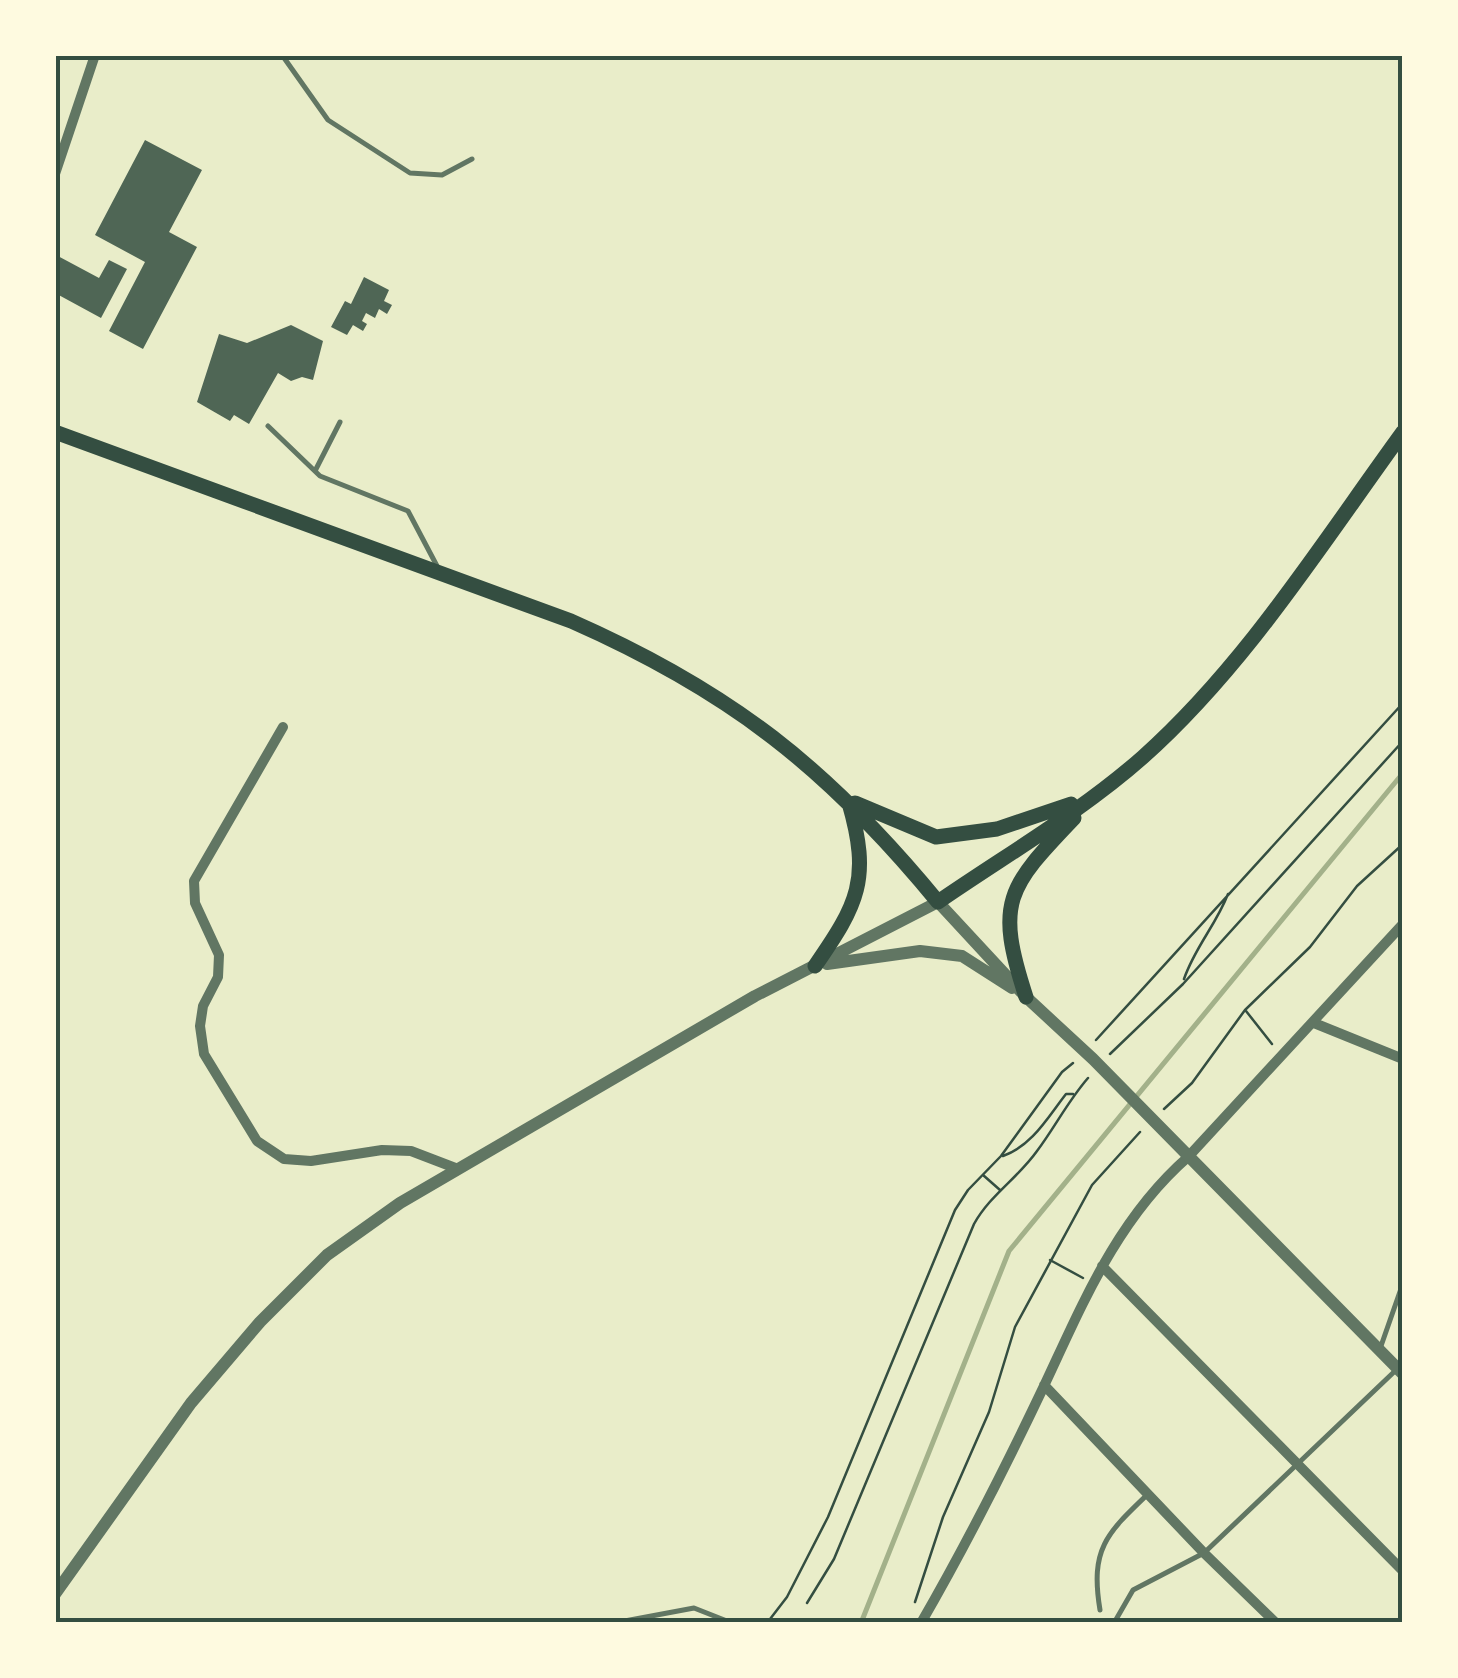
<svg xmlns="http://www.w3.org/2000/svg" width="1458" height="1678" viewBox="0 0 1458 1678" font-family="'Varela Round',sans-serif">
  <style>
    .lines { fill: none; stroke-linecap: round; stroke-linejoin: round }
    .stream { stroke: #a3b18a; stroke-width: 5 }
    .building { fill: #4f6655 }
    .path { stroke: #344e41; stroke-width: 2.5 }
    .service { stroke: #617663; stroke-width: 5 }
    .minor { stroke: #617663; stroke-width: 10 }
    .tertiary { stroke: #617663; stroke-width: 12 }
    .secondary { stroke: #344e41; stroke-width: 15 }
    .neatline { fill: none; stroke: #344e41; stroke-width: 4 }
  </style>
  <rect width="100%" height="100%" fill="#e9edc9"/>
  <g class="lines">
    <!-- stream -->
    <path class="stream" d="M861,1623L1009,1251L1403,773"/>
  </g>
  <!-- building -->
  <path class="building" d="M145,140L202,170L169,232L197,247L143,349L109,331L145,262L95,235Z
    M56,255L99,278L109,260L127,269L101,318L55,293Z
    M364,277L389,290L384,301L392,305L387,314L379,309L375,318L366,313L362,321L367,324L363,331L353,325L347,335L331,327L345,301L351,304Z
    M291,325L323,341L313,380L302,377L291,381L278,373L249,424L234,415L230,421L197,402L219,334L247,343Z"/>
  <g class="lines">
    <!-- path -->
    <path class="path" d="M1184,979C1195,947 1216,925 1228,894
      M1246,1011L1272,1044
      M1096,1040L1403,703
      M1110,1054L1183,984L1403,741
      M1164,1109L1192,1083L1245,1010L1310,947L1357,886L1403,844
      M1003,1156C1032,1146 1048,1117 1066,1094H1073
      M983,1175L1000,1190
      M1050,1260L1083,1278
      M915,1602L943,1517L989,1412L1015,1327L1092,1185L1140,1132
      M807,1603L834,1559L974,1224C990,1195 1018,1178 1037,1151C1055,1127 1068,1101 1088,1078
      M767,1623L787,1597L828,1517L955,1210L968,1190L1001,1156L1062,1072L1073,1063"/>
    <!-- service -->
    <path class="service" d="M282,55L328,120L410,173L442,175L472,159
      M268,426L320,476L408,511L437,566
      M315,471L340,422
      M1381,1346L1403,1283
      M1100,1610C1090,1549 1106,1534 1148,1494
      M614,1623L694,1608L732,1623
      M1114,1623L1133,1590L1204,1553L1395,1371"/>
    <!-- minor -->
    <path class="minor" d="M55,174L95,55
      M283,727L194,881L195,903L219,955L218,977L203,1006L200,1026L204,1054L257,1141L284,1159L311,1161L382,1150L411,1151L458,1169
      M1314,1023L1403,1059
      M1102,1266L1403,1571
      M1044,1385L1204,1553L1276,1623
      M921,1623C965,1547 1006,1466 1044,1386C1083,1303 1117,1219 1188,1157L1403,924"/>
    <!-- tertiary -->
    <path class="tertiary" d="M827,964L920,951L962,956L1012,988
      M55,1594L191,1403L260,1322L327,1255L400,1203L755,996L938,902L1026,997L1093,1059L1403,1374"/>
    <!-- secondary -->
    <path class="secondary" d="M55,432L571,621C730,691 828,768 938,902C1006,855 1081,812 1143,757C1246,665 1322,543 1403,432
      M855,803L936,837L997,829L1071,804
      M815,966C858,904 871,879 849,803
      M1026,997C995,902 1007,888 1074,818"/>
  </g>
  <!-- border -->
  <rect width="1458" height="1678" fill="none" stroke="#fefae0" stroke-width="115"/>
  <rect x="58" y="58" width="1342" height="1562" class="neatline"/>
</svg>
